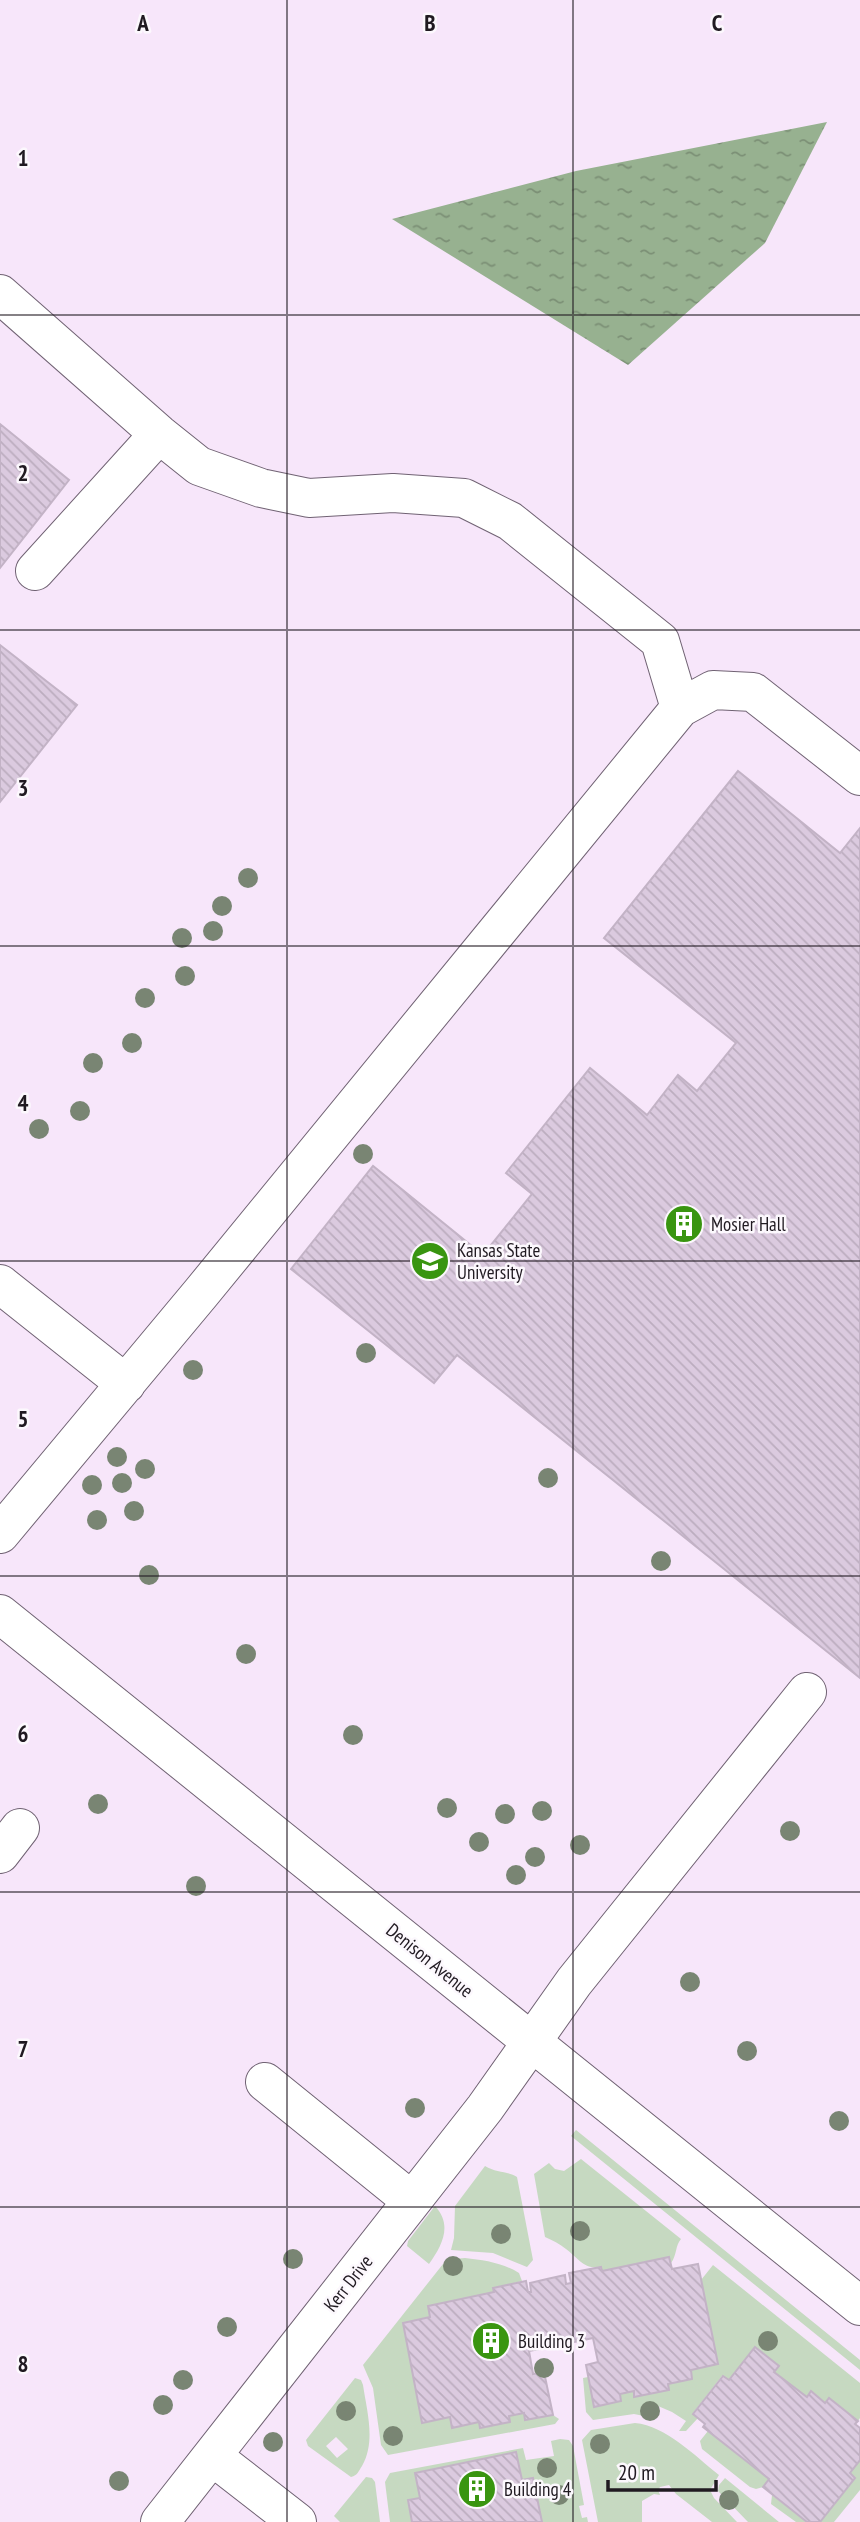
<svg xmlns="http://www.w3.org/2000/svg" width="860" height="2522" viewBox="0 0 860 2522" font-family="'PT Sans Narrow',sans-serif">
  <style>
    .green { fill: #c6d9c1; fill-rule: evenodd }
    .water { fill: url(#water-ripples) }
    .building { fill: url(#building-back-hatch); stroke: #c3b3c6; stroke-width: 2 }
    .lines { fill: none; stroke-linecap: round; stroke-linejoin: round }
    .minor-casing { stroke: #706273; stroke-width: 40 }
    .minor { stroke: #fff; stroke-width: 38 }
    .tree { fill: #798573 }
    .grid { fill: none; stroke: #201a21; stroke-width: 2; stroke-opacity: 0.55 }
    .labels { text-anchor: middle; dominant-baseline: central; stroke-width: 5; stroke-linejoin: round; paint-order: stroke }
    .poi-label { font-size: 19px; fill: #201a21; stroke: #fcf8fd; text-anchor: start }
    .street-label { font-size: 19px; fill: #201a21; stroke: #fcf8fd }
    .grid-label { font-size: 23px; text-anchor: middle; font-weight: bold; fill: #201a21; stroke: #fcf8fd; stroke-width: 5; stroke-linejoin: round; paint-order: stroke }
  </style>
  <defs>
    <pattern id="water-ripples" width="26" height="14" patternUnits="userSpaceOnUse" patternTransform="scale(1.75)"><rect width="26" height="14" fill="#97b190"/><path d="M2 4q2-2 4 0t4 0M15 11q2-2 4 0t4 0" fill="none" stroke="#7b8f75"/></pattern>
    <pattern id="building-back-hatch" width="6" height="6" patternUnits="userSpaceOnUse" patternTransform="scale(1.75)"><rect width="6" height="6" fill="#dbcadf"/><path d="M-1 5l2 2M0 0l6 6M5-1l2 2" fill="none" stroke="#bcadbf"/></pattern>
  </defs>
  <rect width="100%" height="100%" fill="#f7e6fa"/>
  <!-- green -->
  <path class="green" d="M576,2130L860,2360V2370L571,2136Z
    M581,2159L681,2239C675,2246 677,2255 671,2263L669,2258L602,2271L601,2267C584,2270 578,2258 566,2249C560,2244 552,2240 545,2237L534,2174L549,2163L555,2169L564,2171Z
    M485,2166C496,2173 508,2171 517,2177L533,2260L527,2267L493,2253L451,2250L454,2238L455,2206Z
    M435,2206C453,2225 442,2246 429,2264L407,2246L408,2241Z
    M465,2258C484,2260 503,2263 519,2273L522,2281L494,2288V2292L428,2306L430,2317L403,2323L422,2422L450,2417L452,2427L479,2422L481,2428L510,2422L509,2416L524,2413L525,2420L553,2415L559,2419L555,2424L388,2455L381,2445L373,2388L363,2365L443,2264L453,2259Z
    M713,2265L860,2383V2418L858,2421L829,2398L825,2403L811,2392L807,2397L774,2372L778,2366L729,2380L722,2376L693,2413L698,2418L686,2431H679L686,2421L672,2412L658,2406L654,2418L634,2414L593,2420L586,2412L583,2378L588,2377L594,2406L621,2401L620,2394L634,2391L635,2397L668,2390V2384L692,2379L691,2370L718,2364L701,2280Z
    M355,2378L361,2380L363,2385C367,2412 376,2441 362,2466C358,2472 358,2475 351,2477L308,2446L306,2440ZM336,2437L348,2449L337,2458L326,2446Z
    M635,2423C666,2426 695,2456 719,2475L710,2490L714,2498L737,2522H712L676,2494L669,2485L660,2487L658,2490L660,2495L654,2494L642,2501V2522H598L582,2440L591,2430Z
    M708,2431L769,2479L763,2487L756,2489L750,2487L702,2449L700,2441Z
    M560,2439L569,2440L573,2446L584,2505L579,2506L582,2518L587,2517L588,2522H542L533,2478L522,2480L516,2452L416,2473L420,2498L408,2500L412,2522H390L385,2482L390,2473L523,2448L526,2460L554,2456L551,2441Z
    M860,2460V2490L834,2522H820L855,2478L850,2473Z
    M366,2477L372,2478L375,2482L380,2522H340L334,2516Z
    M725,2478L779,2522H748L718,2491L719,2485Z
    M772,2495L807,2522H796L771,2504Z"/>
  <!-- water -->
  <path class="water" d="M827,122L765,243L628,365L392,219L576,171Z"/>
  <!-- building -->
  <path class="building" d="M0,424L69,480L0,568Z
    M0,645L77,705L0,802Z
    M738,771L840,853L860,828V1678L457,1355L434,1383L291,1269L373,1166L483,1255L532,1194L506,1173L590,1068L647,1115L678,1075L697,1091L736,1043L604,938Z
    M669,2257L672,2269L698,2264L718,2364L691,2370L692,2379L668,2384L669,2390L634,2397V2391L620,2394L621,2401L594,2407L586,2365L598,2362L593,2338L560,2345L529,2351L533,2374L544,2372L553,2415L525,2420L524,2413L509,2416L510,2422L480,2428L479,2422L452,2428L450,2417L422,2423L403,2323L430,2317L428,2306L494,2292L493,2288L526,2281L528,2292H531L530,2283L547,2279L565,2275L566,2284L571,2283L569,2273L601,2267L602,2271Z
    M755,2347L779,2366L774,2372L807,2397L811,2391L825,2403L829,2398L858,2421L855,2424L860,2428V2460L850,2473L855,2478L820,2522H807L763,2487L769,2479L703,2427L705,2424L693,2414L723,2376L729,2380Z
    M516,2452L522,2480L533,2478L542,2522H412L408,2500L420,2498L415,2473Z"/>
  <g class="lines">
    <defs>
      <path id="minor" d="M0,294L159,434L199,466L261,488L309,498L393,493L464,498L510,521L660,641L680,708
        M35,571L159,434
        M0,1284L126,1384
        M0,1534L201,1293L680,708L713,690L753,692L860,776
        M0,1614L860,2306
        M0,1854L20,1828
        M265,2082L412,2201
        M212,2456L297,2522
        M160,2522L485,2108L574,1982L807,1692"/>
    </defs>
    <!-- minor casing -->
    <use href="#minor" class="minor-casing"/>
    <!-- minor -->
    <use href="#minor" class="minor"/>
  </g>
  <!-- trees -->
  <g class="tree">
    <circle cx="248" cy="878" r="10"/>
    <circle cx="222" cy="906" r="10"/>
    <circle cx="213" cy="931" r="10"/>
    <circle cx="182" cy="938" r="10"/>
    <circle cx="185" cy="976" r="10"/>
    <circle cx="145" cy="998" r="10"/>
    <circle cx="132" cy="1043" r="10"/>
    <circle cx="93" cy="1063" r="10"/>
    <circle cx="80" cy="1111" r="10"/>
    <circle cx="39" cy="1129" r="10"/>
    <circle cx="363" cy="1154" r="10"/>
    <circle cx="366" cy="1353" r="10"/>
    <circle cx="193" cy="1370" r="10"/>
    <circle cx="117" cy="1457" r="10"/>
    <circle cx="145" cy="1469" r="10"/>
    <circle cx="548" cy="1478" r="10"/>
    <circle cx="122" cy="1483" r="10"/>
    <circle cx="92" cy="1485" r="10"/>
    <circle cx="134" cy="1511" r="10"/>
    <circle cx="97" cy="1520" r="10"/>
    <circle cx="661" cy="1561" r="10"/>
    <circle cx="149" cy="1575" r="10"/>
    <circle cx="246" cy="1654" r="10"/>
    <circle cx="353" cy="1735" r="10"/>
    <circle cx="98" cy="1804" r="10"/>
    <circle cx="447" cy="1808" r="10"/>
    <circle cx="542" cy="1811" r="10"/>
    <circle cx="505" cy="1814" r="10"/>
    <circle cx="790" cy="1831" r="10"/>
    <circle cx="479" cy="1842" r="10"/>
    <circle cx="580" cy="1845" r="10"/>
    <circle cx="535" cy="1857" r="10"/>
    <circle cx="516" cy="1875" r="10"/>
    <circle cx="196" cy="1886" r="10"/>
    <circle cx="690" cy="1982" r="10"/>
    <circle cx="747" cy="2051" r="10"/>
    <circle cx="415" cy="2108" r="10"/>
    <circle cx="839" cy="2121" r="10"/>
    <circle cx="580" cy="2231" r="10"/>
    <circle cx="501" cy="2234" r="10"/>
    <circle cx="293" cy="2259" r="10"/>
    <circle cx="453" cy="2266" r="10"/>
    <circle cx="227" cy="2327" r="10"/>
    <circle cx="768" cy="2341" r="10"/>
    <circle cx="544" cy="2368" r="10"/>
    <circle cx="183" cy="2380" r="10"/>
    <circle cx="163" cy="2405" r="10"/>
    <circle cx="346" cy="2411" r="10"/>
    <circle cx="650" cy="2411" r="10"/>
    <circle cx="393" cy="2436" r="10"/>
    <circle cx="273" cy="2442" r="10"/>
    <circle cx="600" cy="2444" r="10"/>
    <circle cx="547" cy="2468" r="10"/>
    <circle cx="119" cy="2481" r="10"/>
    <circle cx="559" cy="2495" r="10"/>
    <circle cx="729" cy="2500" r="10"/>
  </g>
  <!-- grid -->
  <path class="grid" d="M287,0V2522M573,0V2522M0,315H860M0,630H860M0,946H860M0,1261H860M0,1576H860M0,1892H860M0,2207H860"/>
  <!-- icons -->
  <defs>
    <symbol id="building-disc" viewBox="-11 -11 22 22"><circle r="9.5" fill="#399510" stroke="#fcf8fd"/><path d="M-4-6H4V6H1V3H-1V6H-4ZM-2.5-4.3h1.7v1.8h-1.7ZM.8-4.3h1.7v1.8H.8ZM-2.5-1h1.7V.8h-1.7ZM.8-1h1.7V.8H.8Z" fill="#fff"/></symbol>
    <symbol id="university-disc" viewBox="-11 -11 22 22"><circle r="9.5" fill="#399510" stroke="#fcf8fd"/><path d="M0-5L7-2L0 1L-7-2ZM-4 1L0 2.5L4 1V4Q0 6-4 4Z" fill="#fff"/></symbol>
  </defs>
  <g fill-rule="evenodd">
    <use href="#building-disc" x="662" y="1202" width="44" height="44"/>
    <use href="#university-disc" x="408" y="1239" width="44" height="44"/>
    <use href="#building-disc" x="469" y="2319" width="44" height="44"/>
    <use href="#building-disc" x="455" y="2467" width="44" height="44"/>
  </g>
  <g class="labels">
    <!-- poi labels -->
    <g class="poi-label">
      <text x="711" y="1224">Mosier Hall</text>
      <text x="457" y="1250">Kansas State<tspan x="457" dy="22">University</tspan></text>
      <text x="518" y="2341">Building 3</text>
      <text x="504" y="2489">Building 4</text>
    </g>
    <!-- street labels -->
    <g class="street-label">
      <text transform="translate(430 1960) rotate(39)">Denison Avenue</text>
      <text transform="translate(348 2283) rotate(-52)">Kerr Drive</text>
    </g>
  </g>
  <g class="grid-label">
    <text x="143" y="31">A</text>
    <text x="430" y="31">B</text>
    <text x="717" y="31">C</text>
    <text x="23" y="166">1</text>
    <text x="23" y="481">2</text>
    <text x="23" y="796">3</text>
    <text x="23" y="1111">4</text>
    <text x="23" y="1427">5</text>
    <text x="23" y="1742">6</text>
    <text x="23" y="2057">7</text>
    <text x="23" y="2372">8</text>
  </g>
  <!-- scale -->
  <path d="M608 2480v10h108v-10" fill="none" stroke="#201a21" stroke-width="3.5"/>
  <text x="618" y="2480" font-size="21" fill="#201a21" stroke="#fcf8fd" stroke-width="5" paint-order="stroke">20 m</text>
</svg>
